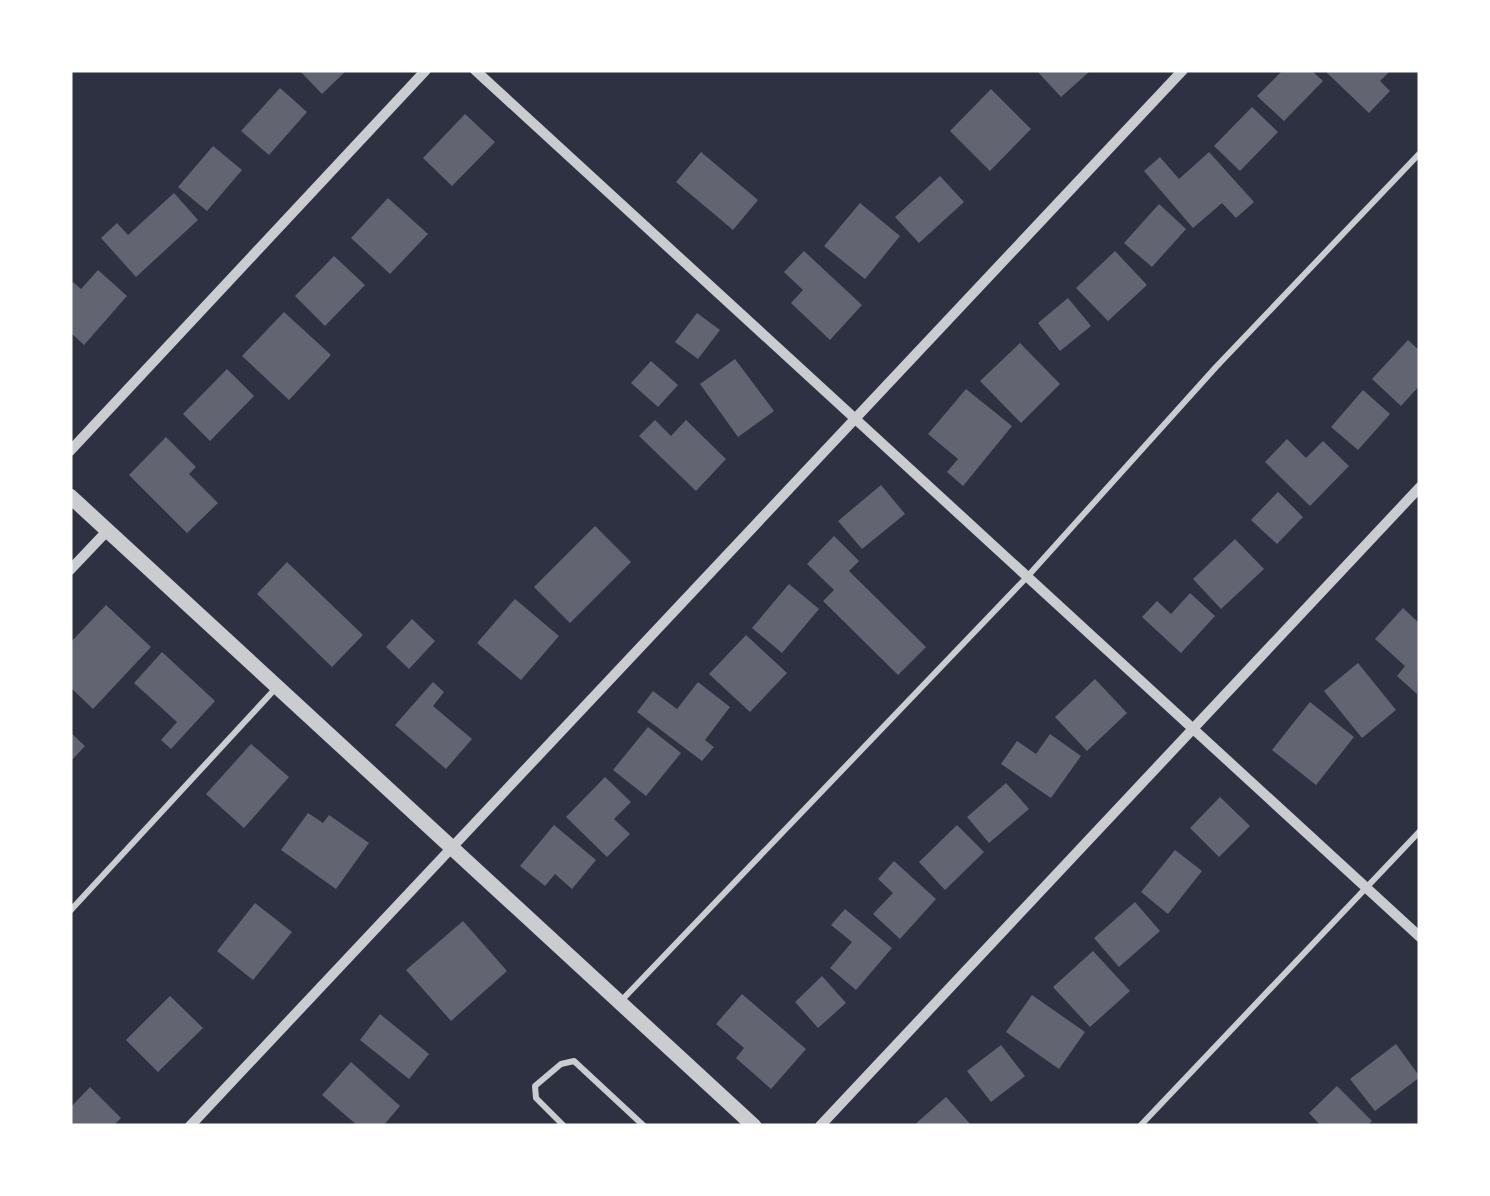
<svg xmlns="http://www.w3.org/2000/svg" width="1490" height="1196" viewBox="0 0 1490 1196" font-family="'PT Sans Narrow',sans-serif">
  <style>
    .building { fill: #626471 }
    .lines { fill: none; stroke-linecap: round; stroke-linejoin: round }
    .service { stroke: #caccd0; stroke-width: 6 }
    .minor { stroke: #caccd0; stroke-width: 10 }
    .tertiary { stroke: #caccd0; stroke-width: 15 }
  </style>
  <rect width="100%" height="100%" fill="#2d3142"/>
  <!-- building -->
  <path class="building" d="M299,70H347L322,94Z
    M1036,70H1087L1089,72L1061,97Z
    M1283,70H1311L1323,81L1284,121L1257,96Z
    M1324,70H1391L1380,81L1390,91L1369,113Z
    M280,88L307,112L269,155L241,131Z
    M991,89L1031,129L990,171L950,131Z
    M1252,107L1278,132L1240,171L1214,146Z
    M465,114L495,142L452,186L423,158Z
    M213,146L242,170L207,211L178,187Z
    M701,152L758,200L733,230L676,182Z
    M1209,152L1254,202L1236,218L1222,203L1193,228L1144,171L1160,157L1179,179Z
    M940,176L964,202L919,243L895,217Z
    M174,193L198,220L136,277L101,238L117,223L128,235Z
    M388,198L428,234L390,274L351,238Z
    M860,203L900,236L865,279L824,246Z
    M1159,204L1186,229L1152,267L1124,243Z
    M804,251L862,305L830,340L791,303L803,290L784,272Z
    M1115,251L1147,285L1108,321L1076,288Z
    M334,256L365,285L325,326L295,296Z
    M98,270L127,296L84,345L70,332V286L73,282L81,289Z
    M1068,298L1091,326L1060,351L1038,323Z
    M284,312L331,355L289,400L242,356Z
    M697,313L720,330L698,359L675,342Z
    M1408,340L1420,351V385L1401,406L1372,379Z
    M1020,343L1060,384L1021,423L980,381Z
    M735,359L774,411L738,437L700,384Z
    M651,361L678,385L658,407L631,383Z
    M227,369L254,396L210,441L183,414Z
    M966,389L1012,426L963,486L947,472L958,459L928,434Z
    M1363,390L1390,414L1358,450L1331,427Z
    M655,420L671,436L686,420L726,459L696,491L639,436Z
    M166,437L196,467L189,474L218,503L187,533L129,475Z
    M1287,439L1306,458L1323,441L1349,466L1310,506L1265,462Z
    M881,485L905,514L862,549L838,521Z
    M1278,492L1303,517L1277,544L1251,520Z
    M595,526L631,562L570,623L534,587Z
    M834,536L859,561L849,571L926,647L898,675L823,601L834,590L807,564Z
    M1235,539L1264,569L1221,609L1193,579Z
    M287,562L363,635L332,667L257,594Z
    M789,584L819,609L782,653L752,628Z
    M1190,593L1215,616L1181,653L1142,617L1157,601L1171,614Z
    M515,599L559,636L521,680L477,643Z
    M106,605L151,647L93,709L70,687V643Z
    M1403,608L1420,624L1417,694L1397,676L1405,666L1375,639Z
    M412,619L435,641L409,669L386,647Z
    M746,635L787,673L750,712L709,674Z
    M162,652L215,701L171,749L161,740L177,722L134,683Z
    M1358,663L1396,710L1362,738L1324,691Z
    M1095,679L1127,713L1087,751L1055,717Z
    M433,682L444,692L433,706L472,739L446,769L395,725Z
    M698,682L730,707L705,740L714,747L702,761L637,712L653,691L677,709Z
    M1310,702L1354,737L1316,785L1272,750Z
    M648,727L681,753L646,796L613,770Z
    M70,732L85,746L70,762Z
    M1050,734L1081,756L1051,798L1001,764L1017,741L1036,754Z
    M251,744L289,777L244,828L206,794Z
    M605,777L631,802L614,819L630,834L607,857L566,817Z
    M1006,783L1029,809L989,843L967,817Z
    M1220,797L1250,826L1219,857L1190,828Z
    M308,813L323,823L329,815L369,843L336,889L281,850Z
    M554,825L596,860L572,889L555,874L545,886L520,866Z
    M957,825L984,852L945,890L919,862Z
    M1175,850L1202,871L1168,914L1141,892Z
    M894,861L936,899L900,939L873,914L893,893L878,879Z
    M1135,902L1160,931L1119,967L1094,938Z
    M255,903L292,932L253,980L217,951Z
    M845,909L892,948L856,990L830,968L852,942L831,925Z
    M463,921L507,971L451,1021L406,970Z
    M1093,951L1130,991L1090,1027L1053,987Z
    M822,976L846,1003L818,1028L795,1002Z
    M742,994L806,1049L771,1089L736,1058L744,1048L716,1024Z
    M1032,995L1085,1032L1059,1069L1006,1032Z
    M170,996L203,1028L158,1072L126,1040Z
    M380,1014L429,1054L409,1079L360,1040Z
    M1396,1044L1420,1077L1375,1111L1350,1079Z
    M1001,1045L1025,1076L991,1102L967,1071Z
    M351,1062L400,1106L383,1126H358L322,1095Z
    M1337,1086L1372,1121L1367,1126H1321L1309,1113Z
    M90,1087L121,1118L113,1126H70V1108Z
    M946,1097L972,1126H913Z"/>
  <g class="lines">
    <!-- service -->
    <path class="service" d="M70,911L275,689
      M620,1002L1027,577L1216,367L1420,153
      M564,1126L536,1098L535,1086L561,1064L574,1061L644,1126
      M1140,1126L1420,831"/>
    <!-- minor -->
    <path class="minor" d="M475,70L1420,937
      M70,451L426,70
      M70,570L108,530
      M190,1126L1183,70
      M820,1126L1420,487"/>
    <!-- tertiary -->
    <path class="tertiary" d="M70,496L754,1126"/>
  </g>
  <!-- border -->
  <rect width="1490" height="1196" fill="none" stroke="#ffffff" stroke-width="145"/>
</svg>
